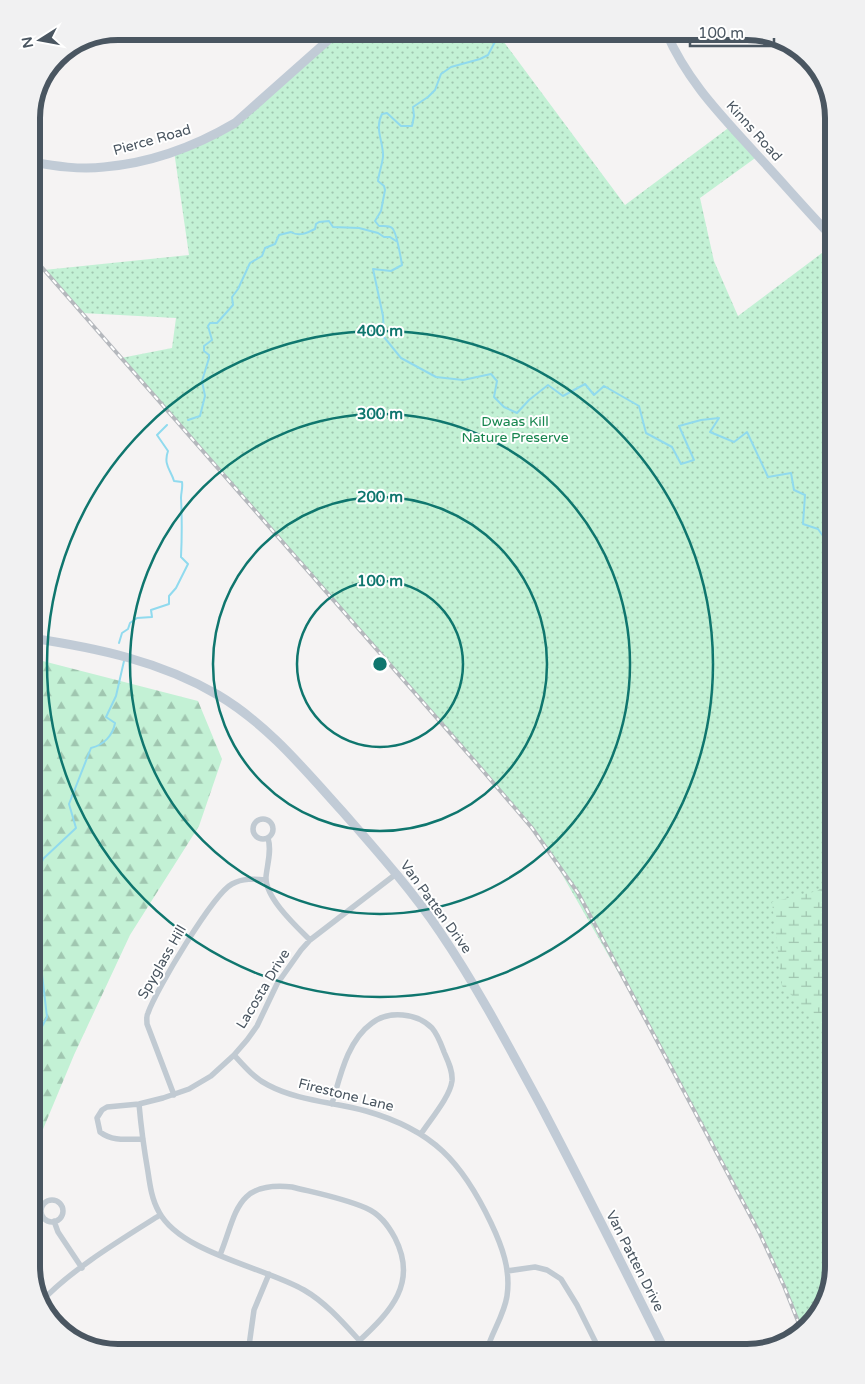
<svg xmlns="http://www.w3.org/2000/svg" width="865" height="1384" viewBox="0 0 865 1384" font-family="'Varela Round',sans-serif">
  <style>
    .grass { fill: url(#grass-dots) }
    .forest { fill: url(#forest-firs) }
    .wetland { fill: url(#wetland-marsh) }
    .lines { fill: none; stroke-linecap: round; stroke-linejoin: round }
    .stream { stroke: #90daee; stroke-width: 2 }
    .street { stroke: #c1cad2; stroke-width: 5.5 }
    .secondary { stroke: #c1cbd6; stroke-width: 9 }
    .rail-casing { stroke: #b5b8bd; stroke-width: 4 }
    .rail { stroke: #fff; stroke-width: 2; stroke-dasharray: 5.5; stroke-linecap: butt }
    .ring { fill: none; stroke: #0f766e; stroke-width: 2.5 }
    .labels { text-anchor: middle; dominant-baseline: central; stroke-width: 4; stroke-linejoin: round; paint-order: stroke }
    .street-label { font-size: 14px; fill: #4a5661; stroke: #fff }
    .park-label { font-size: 14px; fill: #17864f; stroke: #fff }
    .rim { fill: none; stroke: #4a5661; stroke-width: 6 }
    .centre { fill: #0f766e; stroke: #fff; stroke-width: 2.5 }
    .ring-label { font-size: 15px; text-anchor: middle; font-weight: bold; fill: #0f766e; stroke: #fff; stroke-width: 4; stroke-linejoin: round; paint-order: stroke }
  </style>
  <defs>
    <pattern id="grass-dots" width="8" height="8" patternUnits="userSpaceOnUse" patternTransform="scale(1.25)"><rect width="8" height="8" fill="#c3f1d5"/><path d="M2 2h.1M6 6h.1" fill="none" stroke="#a0c6b0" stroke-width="1.8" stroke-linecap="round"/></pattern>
    <pattern id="forest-firs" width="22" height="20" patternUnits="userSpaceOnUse" patternTransform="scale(1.25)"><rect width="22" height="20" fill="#c3f1d5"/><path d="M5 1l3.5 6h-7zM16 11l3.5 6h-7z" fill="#a0c6b0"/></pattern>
    <pattern id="wetland-marsh" width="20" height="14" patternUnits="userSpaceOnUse" patternTransform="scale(1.25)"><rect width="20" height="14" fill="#c3f1d5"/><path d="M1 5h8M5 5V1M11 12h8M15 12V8" fill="none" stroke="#a0c6b0"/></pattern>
  </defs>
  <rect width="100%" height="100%" fill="#f5f3f3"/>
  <!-- grass -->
  <path class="grass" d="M498,34L625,205L731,126L758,156L700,198L714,261L738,316L834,244V1225L822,1226L829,1283L822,1309L800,1330L775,1265L654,1035L544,843L464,748L121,358L172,348L176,318L82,313L44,270L189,255L174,151L224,131L335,35Z"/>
  <!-- forest -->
  <path class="forest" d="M31,658L198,701L222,759L199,826L130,935L74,1055L31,1158Z"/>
  <!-- wetland -->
  <path class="wetland" d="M834,880V1088L828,1080L825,1028L782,986L772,902L817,891Z"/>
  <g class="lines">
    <!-- stream -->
    <path class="stream" d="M522,34C515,40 506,38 497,38L488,55L480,59L451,67L441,74L435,90L428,97L413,107L414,116L412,126H401L387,113L382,114C374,129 384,143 383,157C382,165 379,173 378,181L384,186L385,190L381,211L375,221L379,226C383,226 389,225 392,228C396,231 401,259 402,265L391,271L373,269L383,316L384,337L401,358L436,377L463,380L491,374L497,381L494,397L504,407L517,413L529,400L548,385L563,396L585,384L594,395L604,386L639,406L646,433L672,447L681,464L694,460L679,426L701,420L719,418L710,432L734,442L747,432L768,477L791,473L794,490L805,495L803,524L818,529L831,547L834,548
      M188,420L200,416L205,396L202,381L209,358V355L204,351V346L212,340L208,326L210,323H217L233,305L232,297L238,289L250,263L262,256L265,248L275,244L279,235L291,232C299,237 307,233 315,229L316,224L319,222L329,221L333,227L359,228L378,233L384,237H390L396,241
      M119,643L122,633L128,629L130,623L137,618L152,617L151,610L169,604V596L176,588L188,564L181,557C182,537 182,518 181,498C181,492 183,488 182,482L174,481C171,470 163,465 168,451L157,435L167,425
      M31,1048L47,1017L32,889L43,859L76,828L69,804L91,748C104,745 113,735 115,723L106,717L116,696L124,661"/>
    <!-- street -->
    <path class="street" d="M253 829a10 10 0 1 1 20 0a10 10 0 1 1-20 0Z
      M268,838C272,851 267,865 266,877C265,898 297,927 310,940
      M234,1055C244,1066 254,1078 268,1085C298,1101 334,1102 366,1111C433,1130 462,1162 491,1223C502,1246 511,1270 507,1296C504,1316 491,1333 486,1353
      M174,1095L147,1024C147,1020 146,1016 148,1013C156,990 213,894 232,884C243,878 254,879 265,880
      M139,1104C141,1127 144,1149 148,1172C150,1186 152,1200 159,1212C181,1253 264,1267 304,1290C330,1305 350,1331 371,1353
      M332,1104C340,1077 347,1041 372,1023C389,1010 417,1013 432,1028C438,1035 441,1044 444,1052C448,1061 453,1071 452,1081C450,1097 430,1120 421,1134
      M143,1139C127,1139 113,1142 100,1132L97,1118L102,1110L107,1107L139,1104L163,1098L189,1089L211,1076L234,1055L247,1040L257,1026L277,984L301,950L310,940L396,874
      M41 1211a11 11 0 1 1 22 0a11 11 0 1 1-22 0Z
      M54,1221L58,1232L82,1268
      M220,1255C237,1213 235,1181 292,1187C316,1193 343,1198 366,1208C380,1214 388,1225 395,1238C418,1283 391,1311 359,1341
      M507,1271L535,1267L547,1270L561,1279L577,1305L601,1353
      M40,1303C70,1270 122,1239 160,1215
      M228,1353L248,1352
      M248,1353L254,1310L269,1274"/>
    <!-- secondary -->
    <path class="secondary" d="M666,32C688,83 723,117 759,157C784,184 808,212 834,239
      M31,162C55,166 80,170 104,167C150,163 196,146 235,123L334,35
      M31,638C97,648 160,661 218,695C267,724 304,769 342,811C376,850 411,889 440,932C478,988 509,1047 541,1106C584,1188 625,1270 666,1353"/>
    <defs>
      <path id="rail" d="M31,255L478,765L532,828L578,893L759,1232L784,1286L801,1329"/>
    </defs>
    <!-- rail casing -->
    <use href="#rail" class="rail-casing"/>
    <!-- rail -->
    <use href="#rail" class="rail"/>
  </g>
  <!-- distance rings -->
  <g class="ring">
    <circle cx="380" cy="664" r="83"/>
    <circle cx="380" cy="664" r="167"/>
    <circle cx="380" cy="664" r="250"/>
    <circle cx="380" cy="664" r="333"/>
  </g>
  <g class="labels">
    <!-- street labels -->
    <g class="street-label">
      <text transform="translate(754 131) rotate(48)">Kinns Road</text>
      <text transform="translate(152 140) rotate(-16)">Pierce Road</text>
      <text transform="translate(436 907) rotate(54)">Van Patten Drive</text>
      <text transform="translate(162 962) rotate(-60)">Spyglass Hill</text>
      <text transform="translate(263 989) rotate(-59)">Lacosta Drive</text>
      <text transform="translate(346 1095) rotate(14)">Firestone Lane</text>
      <text transform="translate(635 1261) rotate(63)">Van Patten Drive</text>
    </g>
    <!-- park labels -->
    <g class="park-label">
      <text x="515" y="421">Dwaas Kill<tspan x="515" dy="16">Nature Preserve</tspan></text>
    </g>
  </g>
  <!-- crop -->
  <path d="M0 0H865V1384H0ZM118 40H747A78 78 0 0 1 825 118V1266A78 78 0 0 1 747 1344H118A78 78 0 0 1 40 1266V118A78 78 0 0 1 118 40Z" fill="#f1f1f2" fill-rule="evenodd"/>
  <path class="rim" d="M118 40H747A78 78 0 0 1 825 118V1266A78 78 0 0 1 747 1344H118A78 78 0 0 1 40 1266V118A78 78 0 0 1 118 40Z"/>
  <circle cx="380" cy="664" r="8" class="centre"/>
  <g class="ring-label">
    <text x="380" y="336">400 m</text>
    <text x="380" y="419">300 m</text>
    <text x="380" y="502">200 m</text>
    <text x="380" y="586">100 m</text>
  </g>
  <!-- north arrow -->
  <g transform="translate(40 40) rotate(259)" stroke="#ffffff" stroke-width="4" paint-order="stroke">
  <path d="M0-4L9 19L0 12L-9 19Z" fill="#4a5661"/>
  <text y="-8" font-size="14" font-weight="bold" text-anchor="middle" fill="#4a5661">N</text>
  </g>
  <!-- scale -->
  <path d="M690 38v8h84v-8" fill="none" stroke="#4a5661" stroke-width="2.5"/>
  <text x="698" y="38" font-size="15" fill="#4a5661" stroke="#ffffff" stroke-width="4" paint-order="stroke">100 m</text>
</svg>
